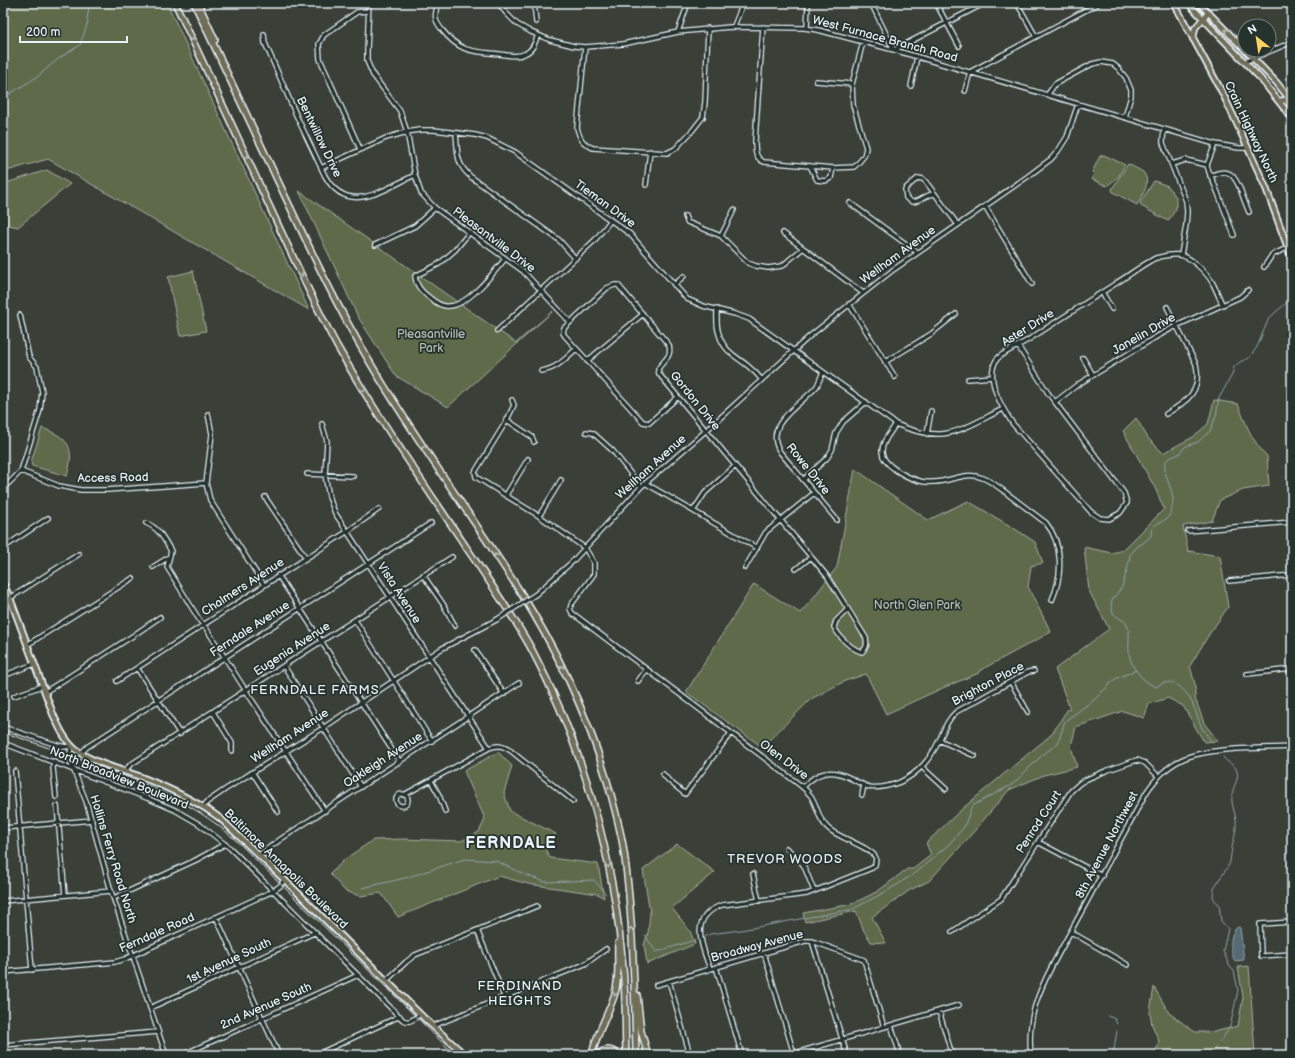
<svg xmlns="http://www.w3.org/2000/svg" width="1295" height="1058" viewBox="0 0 1295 1058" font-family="'Balsamiq Sans',sans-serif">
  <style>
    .green { fill: #5f6b4c; stroke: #a4aea2 }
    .water { fill: #576b74; stroke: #91a1a9 }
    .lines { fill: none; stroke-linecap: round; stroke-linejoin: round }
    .stream { stroke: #91a1a9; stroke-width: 1 }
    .minor-casing { stroke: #e8f1f8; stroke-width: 6 }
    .major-casing { stroke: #e8f1f8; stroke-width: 8 }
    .highway-casing { stroke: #e8f1f8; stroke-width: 8 }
    .minor { stroke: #26332d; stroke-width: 3.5 }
    .major { stroke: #716e59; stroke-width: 4.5 }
    .highway { stroke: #716e59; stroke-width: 5 }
    .tram { stroke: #e8f1f8; stroke-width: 1 }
    .minor-bridge-casing { stroke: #e8f1f8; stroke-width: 6; stroke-linecap: butt }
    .minor-bridge { stroke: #26332d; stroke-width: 3.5 }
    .oneway { stroke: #b8bdb8 }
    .oneway2 { stroke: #6a7674 }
    .labels { text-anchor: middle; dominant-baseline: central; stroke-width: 3.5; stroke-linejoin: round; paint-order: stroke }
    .street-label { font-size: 12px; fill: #e8f1f8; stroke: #26332d }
    .park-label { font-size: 12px; fill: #b1bbb3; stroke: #26332d }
    .neighbourhood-label { font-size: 13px; letter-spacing: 1px; fill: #e8f1f8; stroke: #26332d }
    .district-label { font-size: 16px; font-weight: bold; letter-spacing: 1px; fill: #e8f1f8; stroke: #26332d }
  </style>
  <rect width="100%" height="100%" fill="#3a4038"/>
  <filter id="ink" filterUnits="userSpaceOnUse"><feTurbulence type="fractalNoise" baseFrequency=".025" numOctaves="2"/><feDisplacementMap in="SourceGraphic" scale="8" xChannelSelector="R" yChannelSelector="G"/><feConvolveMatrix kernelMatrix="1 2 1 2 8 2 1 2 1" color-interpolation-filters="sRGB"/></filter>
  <g filter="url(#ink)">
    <!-- green -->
    <path class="green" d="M3,3H167L309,310L48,159L3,172Z
      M1104,155L1125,165L1118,177L1107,186L1091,179L1094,174L1092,172L1100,156Z
      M1128,164C1133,167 1139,169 1143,172C1152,182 1142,196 1137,205L1113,192L1112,189Z
      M47,170L70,184L18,227L3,224V184Z
      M1154,181L1168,186L1176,197V209L1168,221L1141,206L1140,203Z
      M299,191L516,343L553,311L448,407L396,376L358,317Z
      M193,271L206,331L180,336L168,277Z
      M1214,400L1238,404C1245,422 1252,442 1267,456L1269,486L1243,490L1220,500L1212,521L1183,526L1188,551L1220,556L1228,607L1208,636L1190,666L1195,684V698L1204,723L1218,741L1204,742L1183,706L1168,698L1149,704L1144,718L1123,711L1076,727L1071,746L1077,767L1044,775L1009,790L970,836L929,881L910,890L872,917L886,943L871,942L864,931L856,911L805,922L803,913L852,904L878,891L907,869H913L931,855L926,843L963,808L1052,734L1067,710L1070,709L1055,669L1109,629L1089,591L1084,547L1112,553L1123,550L1164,509L1155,488L1123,431L1136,418L1148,438L1163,453L1193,437L1208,424Z
      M42,428C70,438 75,448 67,476L32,466L31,462Z
      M855,469L928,520L968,501L1012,527L1035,542L1043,563L1031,566L1028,587L1051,632L979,671V673L945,687L886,714L866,674L845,681L811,699L762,747L686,692L754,584L800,613L810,602L837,567Z
      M498,752L512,766L504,793L510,811L556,834L544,847L550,858L598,864L604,898L598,894L528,884L499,876L398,917L381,893L360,896L345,891L330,874L345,859L373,840L402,839L461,841L479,832L485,819L464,771Z
      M677,844L715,872L672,908L690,931L695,944L647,964L644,945L648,933L650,912L643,870Z
      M1249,966L1255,1055H1153L1158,1046L1159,1041L1152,1025L1150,1012L1154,987L1169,1013L1195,1032H1214L1238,1026L1243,997L1238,967Z"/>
    <!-- water -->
    <path class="water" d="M1238,927L1240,928L1244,960L1235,961C1230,953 1228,933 1238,927Z"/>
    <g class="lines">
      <!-- stream -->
      <path class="stream" d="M3,98L37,77L58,59L80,45L88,22L87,18L90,3
        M1213,743C1209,739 1206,734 1202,728C1197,718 1195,706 1189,697C1180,684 1169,677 1156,687C1142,681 1129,666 1129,650C1128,642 1131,633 1127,625C1124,619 1117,618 1113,613L1111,603L1114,597L1122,587L1127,570L1130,555L1138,546L1143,543L1151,536C1150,519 1167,526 1171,511C1172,508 1173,503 1173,499C1172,487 1163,475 1165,462L1168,459L1179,454L1186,446L1198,442L1210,431L1216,416L1219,398L1232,375L1234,367L1240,362L1249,358L1257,347L1269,318L1292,298
        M362,888L405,878L465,859L496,861L526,875L545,882L594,880L606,894
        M645,935L656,952L695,940
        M705,937L710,934L741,930L853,909L887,891L917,872L949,844L964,827L972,806L1013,784L1039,758L1058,743L1065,721L1095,699L1115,679L1136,670
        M1108,1016L1115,1019L1117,1024
        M1113,1055L1117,1031
        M1213,1055V1051L1217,1045L1221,1041L1230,1027L1238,990L1234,971L1230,967L1223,951L1228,929L1221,921L1219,904C1202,894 1226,874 1230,862C1231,857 1231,852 1232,847C1234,837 1237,830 1236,820C1235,812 1231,804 1232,796C1232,787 1241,778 1236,769C1234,764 1227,763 1223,757"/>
      <defs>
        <path id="minor" d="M369,3L367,51V61L373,75L400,111L407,132L415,175L421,193L435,208L523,271L570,322
          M438,3C434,17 434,20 443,31C461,53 473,51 499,54C508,55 518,58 526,53C533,50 535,42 538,35
          M498,3L506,13L517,24L531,32L550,40L574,46L585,47L623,44L678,32L730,27L804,28L818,30L894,50L1215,144L1239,148H1248
          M534,3L536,22
          M871,3L894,50L985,3
          M936,3L959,46
          M1017,3L1036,37
          M734,26L743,3
          M763,27L755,141C755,150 755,158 764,162L833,168L854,167L860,161L864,156L866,148L853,105L852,84L863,42
          M807,28L808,3
          M678,32L688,3
          M264,34L265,43L297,117L325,176C348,217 384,189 415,175
          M585,47L577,128C580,139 582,143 593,148L667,153L675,149L692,131L703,117L705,102L708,28
          M1244,62L1292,42
          M816,81L852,84
          M911,86L917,57
          M965,91L970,72L1099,3
          M1048,94L1055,84L1092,64L1101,62L1113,64L1118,68L1126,78L1131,90V96L1125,117
          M1164,130L1163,139V143L1186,201L1187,212L1186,225L1181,255
          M456,133C458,152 455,163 471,177L559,240L575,258
          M1215,144L1207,165L1209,172L1216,188L1234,235
          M360,149L320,59L319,44L324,35L357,12L368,11
          M1172,164L1186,160L1207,165
          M810,166L817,180L825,181L831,178L833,168
          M321,168L386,138L407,132L419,130H434L475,135L487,138L515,152L630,234L687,299L703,306L735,314L749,319L896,424C944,445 960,430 1003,409
          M1210,176C1229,167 1234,174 1241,191C1243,198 1246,205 1249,212
          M646,185L650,151
          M935,194C925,194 921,202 912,202L906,198L905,190L906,188L918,178L923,179L926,182L958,225
          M850,203L917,252
          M985,206L1032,284
          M685,216L687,222L721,236L748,263L756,266L768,268L782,266L802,249
          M469,233L455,250L439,264L415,276C416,286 422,292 430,298C436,303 442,307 449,306C468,306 494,272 505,259
          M783,233L863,293
          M721,236L734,210
          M375,245L415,226L435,208
          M1264,267L1272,255L1287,248
          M674,285L684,276
          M1102,292L1112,309
          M849,304L895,377
          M717,309C717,318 716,326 719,334C724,352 736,356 748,366C753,370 758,375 762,380
          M20,315L29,357L37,367L42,392L40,410L21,471L59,486L81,490H107L206,483L212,434L208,414
          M497,331L595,240L611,220
          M1018,346L1048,393L1124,493L1127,503L1120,513L1109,519L1100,518L1091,512L1013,424C1002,408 984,378 997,359C1001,354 1021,344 1028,340C1058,321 1088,301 1118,282C1128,276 1146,262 1156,258C1163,256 1173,254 1180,255C1191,257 1207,273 1212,282C1216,289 1219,297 1222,304
          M1083,358L1093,375
          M587,361L643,314
          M885,362L931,334L956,314
          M541,371C557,369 565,359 576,349
          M823,372C821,376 819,382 817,386C802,405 762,423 780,452L837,520
          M968,379L992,377
          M678,397L649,423L643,422L565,336L563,333L564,328L607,288L615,285H618L669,345C672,358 664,359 658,369L659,374L827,576L866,638C867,645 867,647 862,652C851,649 839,637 834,627L836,621L848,609
          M512,400L514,405L507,420L475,472L476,477L539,516L585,548L594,563V574L571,605L570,609L572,613L800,785C804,788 808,792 811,796C818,807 818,820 829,829C839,838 871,847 876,858L875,865L872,868L807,894L722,905C688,917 702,945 710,969
          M1055,402L1077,385L1156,337L1176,326L1240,297L1248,290
          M1166,414C1188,401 1202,391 1196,364L1167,307
          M507,420L532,437L534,442
          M322,424L327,441L325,475L329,497L335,513L489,748
          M896,424C891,432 882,441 882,451C881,465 908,478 920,481C925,483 931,482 935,482C953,481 965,471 983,478C993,482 1001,489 1009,495C1021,504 1033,513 1046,523C1063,544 1063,575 1052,600
          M586,432L593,433L613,451L641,487
          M927,434L931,411
          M307,474L353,476
          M803,480L827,458L832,450L836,433L843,422L866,402
          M206,483L210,500L215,508L264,585
          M645,483L757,548
          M3,486L9,483L21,471
          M506,495L528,459
          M265,497L306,558
          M693,511L705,493L735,466
          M539,516L561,480
          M146,523C159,528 164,539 171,551L167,567L200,621L206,628L246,691L325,811
          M1188,531L1292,522
          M3,548L48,518
          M153,567L169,557
          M745,568L766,532L814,493
          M796,569L811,557
          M278,575L400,762
          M423,575L443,604L455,626
          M1229,581L1292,575
          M536,594L572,562L641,487L709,428L811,335L893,270L1027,177L1051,159L1058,151L1067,137L1078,104
          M10,598L79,554
          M355,620L432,741
          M27,645L133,578
          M475,650L504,694
          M284,666L361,787
          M137,668L180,734
          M1247,674L1292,669
          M3,676L34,664
          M117,681L348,531L379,509
          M638,681L646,670
          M1011,682L1028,712
          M45,692L134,635L160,617
          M14,696L42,686
          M213,712L232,743V751
          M3,727L57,745L66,747L71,745L70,754L72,766L86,801L111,891L166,1055
          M939,740L975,756
          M3,743L147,798L175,810L199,824L230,848L403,1020C410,1024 415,1018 420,1014
          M81,753L87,747L431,523
          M54,761L53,768L56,797
          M922,767L946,789
          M15,771L32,970
          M125,771L130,765L452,557
          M252,772L278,812
          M663,774L669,781L685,794L731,733
          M431,781L439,795L445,811
          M803,787C817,772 831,768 850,778C856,781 862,785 869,787C880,789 890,786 900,782C919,773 930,759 939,741C944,730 947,720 956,712L1028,672L1034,671
          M396 800a6 6 0 1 1 12 0a6 6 0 1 1-12 0Z
          M404,795L489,748C498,744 503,746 511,751L573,801
          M862,795L864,785
          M57,806L65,895
          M203,807L207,802L226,789L323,728L441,649L498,619
          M3,828L92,820
          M1038,842L1102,876
          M786,848L796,856L804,866L814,891
          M259,855L281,839L519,683
          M753,874L759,901
          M114,898L196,860L225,844
          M3,901L111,891
          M216,917L279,1055
          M1292,922L1260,924L1261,956L1292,954
          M477,930L504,996
          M952,932L1001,899L1071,791L1080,783L1087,779L1108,770L1137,760L1145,763L1158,776
          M1071,932L1128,965
          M812,941L847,1055
          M764,953L794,1054
          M716,967L742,1055
          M3,972L115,962L125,959L273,891L280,886L284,880
          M386,981L406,962L415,955L537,906
          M669,981L690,1055
          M656,985L805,941H812L864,960L884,1027
          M150,1008L316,932
          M939,1011L952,1055
          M891,1025L900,1055
          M433,1026L585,964L606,949
          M3,1045L158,1032
          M182,1055L358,975
          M316,1055L400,1016
          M789,1055L959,1005
          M1031,1055C1027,1019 1037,995 1053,964L1146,793C1170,756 1195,752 1236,749C1255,748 1273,748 1292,747"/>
        <path id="major" d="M1174,3L1223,94L1238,126L1266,188L1292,259
          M1188,3L1260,78L1292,118
          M1199,3L1245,50
          M1193,39L1195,28L1208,13
          M1245,50L1276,82L1292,102
          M1279,101L1285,100L1292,107
          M3,583L10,598L53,714C59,727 65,741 76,750C94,763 119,769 141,777C169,788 197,801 221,819L292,887L425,1019L465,1055"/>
        <path id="highway" d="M175,3C206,68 236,134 266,199C289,248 311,298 337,346C376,415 422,481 466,547C489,581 512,614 532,650C584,748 614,858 623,968C626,997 625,1026 626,1055
          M194,3C221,61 249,119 276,177C305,238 333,300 368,359C415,440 471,514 521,593C568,668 604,753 622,840C627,867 629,894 631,921C634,966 635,1010 636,1055
          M198,3L215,40
          M637,995L641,1031L648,1055
          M592,1055C596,1033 609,1014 615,993C620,976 617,960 618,943
          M597,1055C604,1049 611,1048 618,1055"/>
      </defs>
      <!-- minor casing -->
      <use href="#minor" class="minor-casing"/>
      <!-- major casing -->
      <use href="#major" class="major-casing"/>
      <!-- highway casing -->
      <use href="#highway" class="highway-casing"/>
      <!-- minor -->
      <use href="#minor" class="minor"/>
      <!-- major -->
      <use href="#major" class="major"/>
      <!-- highway -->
      <use href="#highway" class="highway"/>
      <!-- tram -->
      <path class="tram" d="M3,732C36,743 68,755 100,767C154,787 199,805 241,845L455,1055"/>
      <defs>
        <path id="minor-bridge" d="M498,619L536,594"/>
      </defs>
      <!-- minor-bridge casing -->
      <use href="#minor-bridge" class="minor-bridge-casing"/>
      <!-- minor-bridge -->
      <use href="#minor-bridge" class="minor-bridge"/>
    </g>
    <!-- one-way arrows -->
    <defs><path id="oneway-chevron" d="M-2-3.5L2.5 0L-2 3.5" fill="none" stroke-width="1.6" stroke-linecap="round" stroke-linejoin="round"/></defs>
    <g class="oneway">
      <use href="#oneway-chevron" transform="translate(1227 31) rotate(-135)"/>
      <use href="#oneway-chevron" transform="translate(192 38) rotate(65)"/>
      <use href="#oneway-chevron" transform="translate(246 156) rotate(65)"/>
      <use href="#oneway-chevron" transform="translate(301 274) rotate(64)"/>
      <use href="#oneway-chevron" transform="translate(363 389) rotate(59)"/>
      <use href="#oneway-chevron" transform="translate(424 448) rotate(-124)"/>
      <use href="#oneway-chevron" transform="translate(496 556) rotate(-124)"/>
      <use href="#oneway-chevron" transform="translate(562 668) rotate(-116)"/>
      <use href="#oneway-chevron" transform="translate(609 789) rotate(-106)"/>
      <use href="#oneway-chevron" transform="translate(608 865) rotate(78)"/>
      <use href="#oneway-chevron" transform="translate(631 930) rotate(-94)"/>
      <use href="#oneway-chevron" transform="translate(615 993) rotate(106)"/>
    </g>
    <use class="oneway2" href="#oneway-chevron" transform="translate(149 882) rotate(-25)"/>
  </g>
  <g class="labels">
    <!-- street labels -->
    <g class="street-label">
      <text transform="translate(885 39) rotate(15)">West Furnace Branch Road</text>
      <text transform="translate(1251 132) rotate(65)">Crain Highway North</text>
      <text transform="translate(319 137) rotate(64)">Bentwillow Drive</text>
      <text transform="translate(605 204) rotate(36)">Tieman Drive</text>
      <text transform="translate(494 240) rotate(37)">Pleasantville Drive</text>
      <text transform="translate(898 255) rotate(-36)">Wellham Avenue</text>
      <text transform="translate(1028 328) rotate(-32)">Aster Drive</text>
      <text transform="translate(1144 334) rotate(-30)">Janelin Drive</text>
      <text transform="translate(695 401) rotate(51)">Gordon Drive</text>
      <text transform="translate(651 467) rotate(-42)">Wellham Avenue</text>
      <text transform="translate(808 469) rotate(51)">Rowe Drive</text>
      <text transform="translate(113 478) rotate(-1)">Access Road</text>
      <text transform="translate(243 587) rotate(-33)">Chalmers Avenue</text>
      <text transform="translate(399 593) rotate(57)">Vista Avenue</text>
      <text transform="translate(250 629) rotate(-33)">Ferndale Avenue</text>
      <text transform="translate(292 649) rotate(-33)">Eugenia Avenue</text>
      <text transform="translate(988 684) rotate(-28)">Brighton Place</text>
      <text transform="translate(290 736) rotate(-33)">Wellham Avenue</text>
      <text transform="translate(383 760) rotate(-33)">Oakleigh Avenue</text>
      <text transform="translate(784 760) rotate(37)">Olen Drive</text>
      <text transform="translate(119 778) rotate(22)">North Broadview Boulevard</text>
      <text transform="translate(1039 822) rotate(-57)">Penrod Court</text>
      <text transform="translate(1107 845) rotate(-62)">8th Avenue Northwest</text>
      <text transform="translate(113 859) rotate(73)">Hollins Ferry Road North</text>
      <text transform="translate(286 869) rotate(44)">Baltimore Annapolis Boulevard</text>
      <text transform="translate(157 933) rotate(-24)">Ferndale Road</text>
      <text transform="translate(757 946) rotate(-15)">Broadway Avenue</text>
      <text transform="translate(229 961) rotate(-25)">1st Avenue South</text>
      <text transform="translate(266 1006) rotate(-24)">2nd Avenue South</text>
    </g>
    <!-- park labels -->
    <g class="park-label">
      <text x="431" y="334">Pleasantville<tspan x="431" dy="14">Park</tspan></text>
      <text x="917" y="605">North Glen Park</text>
    </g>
    <!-- neighbourhood labels -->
    <g class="neighbourhood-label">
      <text x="315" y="690">FERNDALE FARMS</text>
      <text x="785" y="859">TREVOR WOODS</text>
      <text x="520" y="986">FERDINAND<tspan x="520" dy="15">HEIGHTS</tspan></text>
    </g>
    <!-- district labels -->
    <g class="district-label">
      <text x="511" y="843">FERNDALE</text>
    </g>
  </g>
  <!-- margin -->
  <rect width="1295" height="1058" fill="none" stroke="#26332d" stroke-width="16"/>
  <rect x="8" y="8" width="1279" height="1042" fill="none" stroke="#e8f1f8" stroke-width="1.5" filter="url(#ink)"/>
  <!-- north arrow -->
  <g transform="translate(1257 38) rotate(330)"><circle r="19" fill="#26332d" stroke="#747f7e"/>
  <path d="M0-3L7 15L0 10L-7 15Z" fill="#ffd166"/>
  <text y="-6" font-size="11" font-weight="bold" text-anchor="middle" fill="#e8f1f8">N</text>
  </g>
  <!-- scale -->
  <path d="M20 36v6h107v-6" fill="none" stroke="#e8f1f8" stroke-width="2"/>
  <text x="26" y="36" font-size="12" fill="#e8f1f8" stroke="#26332d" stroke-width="3" paint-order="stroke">200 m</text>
</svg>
